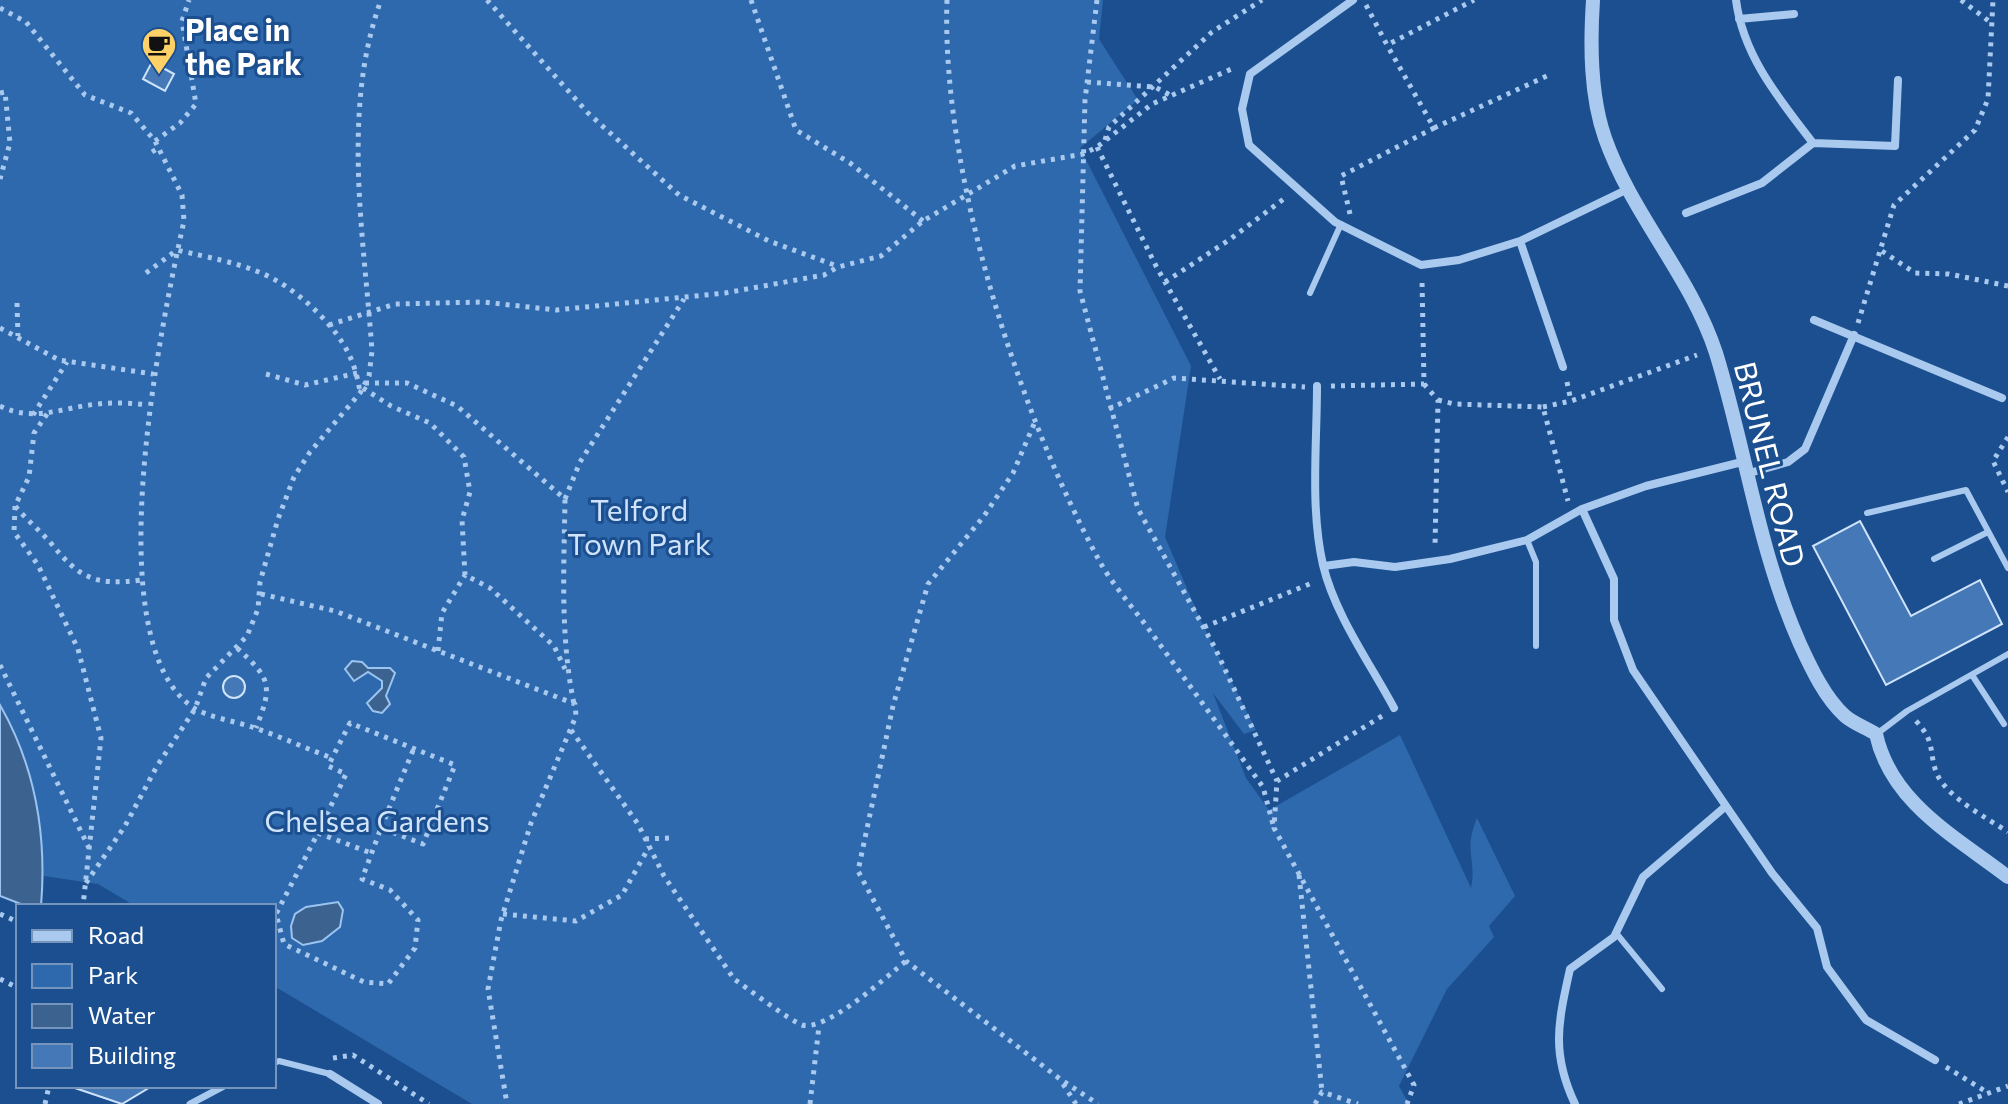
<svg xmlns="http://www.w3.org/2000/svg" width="2008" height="1104" viewBox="0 0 2008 1104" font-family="Commissioner,sans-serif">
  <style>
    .green { fill: #2e69ad }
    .water { fill: #3c6290; stroke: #9cc4f0; stroke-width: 2 }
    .building { fill: #4478b7; stroke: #cfe3fa; stroke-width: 2 }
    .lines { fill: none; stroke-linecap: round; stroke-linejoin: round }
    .path { stroke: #a9c9ee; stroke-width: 5; stroke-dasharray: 4 6; stroke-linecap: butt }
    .service { stroke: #a9c9ee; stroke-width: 6 }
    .pedestrian { stroke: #a9c9ee; stroke-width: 7 }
    .minor { stroke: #a9c9ee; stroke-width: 8 }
    .tertiary { stroke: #a9c9ee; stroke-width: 14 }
    .labels { text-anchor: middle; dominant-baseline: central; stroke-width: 6; stroke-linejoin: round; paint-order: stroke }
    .poi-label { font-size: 30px; font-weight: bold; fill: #fff; stroke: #1b4f8f; text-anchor: start }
    .street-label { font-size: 30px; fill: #fff; stroke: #1b4f8f }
    .park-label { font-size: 30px; fill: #cfe3fa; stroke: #1b4f8f }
  </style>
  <rect width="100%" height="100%" fill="#1b4f8f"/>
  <!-- green -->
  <path class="green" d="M0,0H1103L1099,39L1138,100L1080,148L1191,366L1165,537L1201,621L1256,730L1244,734L1213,693L1246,778L1269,810L1400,735L1471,888C1477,860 1463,851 1477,818L1515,896L1489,926L1494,937L1447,989L1399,1086L1409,1104H472L274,986V906H135L98,884L44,876L41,906H26L0,896Z"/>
  <!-- water -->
  <path class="water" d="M352,661L362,662L368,668H390L395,673L386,696L390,704L382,713L373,711L367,703L382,688V681L368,672L354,681L345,669Z
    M0,705C36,768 47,834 41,906H26L0,896Z
    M338,902L343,910L340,927L322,941L303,945L292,938L291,926L295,914L306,907Z"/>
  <!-- building -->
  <path class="building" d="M152,62L174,74L165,91L143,79Z
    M1860,521L1911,616L1980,580L2002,624L1886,685L1813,546Z
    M223 687a11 11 0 1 1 22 0a11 11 0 1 1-22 0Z
    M69,1086H152L122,1104Z"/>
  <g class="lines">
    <!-- path -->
    <path class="path" d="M487,0L588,113L679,195L769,241L837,266
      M751,0L796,130L850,163L923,221
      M947,0C941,170 1018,412 1100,562C1114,587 1136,611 1153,635C1190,686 1227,737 1263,787L1274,828
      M1097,0L1085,100L1080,291L1138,509L1215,648L1277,781
      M1961,0L1990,22
      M1366,5L1387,45L1474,0
      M0,8L26,22L85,95L131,113L155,141L182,195L184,221C162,321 94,643 194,708C210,718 235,721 252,727C279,736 305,748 332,758
      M1087,82L1155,87L1170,95
      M0,93L5,92L10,143L0,179
      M1434,128L1549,75
      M1105,140L1109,127L1212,32L1262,0
      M155,141L180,123L196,104L182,21L189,0
      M1097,147L1156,266L1220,379
      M152,152L160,147
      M1350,214L1341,176L1434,128L1387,45
      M1882,251L1915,273L1949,274L2008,286
      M146,273L177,250C241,265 274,268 321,316C344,340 355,360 360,392
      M1165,282L1229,240L1285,198
      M17,303L18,336
      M1858,323L1894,205L1975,130L1988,99L1993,0
      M329,325L395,304L483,302L556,310L725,293L824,275L838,267L881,256L923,221L1015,166L1083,154L1097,147L1152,104L1236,67
      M0,328L59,360L153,374
      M266,374L305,385L357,373
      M1567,382L1571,401
      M365,383H407L457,406L565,499C564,567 560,637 574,704
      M1424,384L1438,400L1435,546
      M1331,386L1424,384L1422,280
      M363,388L391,406L430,423L464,457L470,492L462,520L465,575L490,588L554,646L565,669
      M1438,400L1454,404L1543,407L1568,501
      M0,406C34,423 63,407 98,404C115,402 132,403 148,405
      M1543,407L1571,401L1697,355
      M1109,409L1174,378L1305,387
      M47,414L34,433L29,477L15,506C26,519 39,530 50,542C79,578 94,586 141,580
      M33,415L67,362
      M1034,424L1013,473L984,516L928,584L893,706L858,871L906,961L1060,1079L1098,1104
      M2008,437L1993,461L2008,492
      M565,499L580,462L684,299
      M15,506L14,532L38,565L78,649L101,738L83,906
      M261,594L335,611L575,704L576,716L531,823L501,920L488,989L507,1104
      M1204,627L1312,583
      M237,648C271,679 273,685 256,728
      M438,651L442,613L465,575
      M0,665L89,848
      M1382,716L1277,781L1274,828L1414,1085L1407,1104
      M1916,721C1938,744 1927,755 1939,778C1952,800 1987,818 2008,832
      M571,730L638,824L664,876L734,979C747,988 789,1020 802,1025C826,1032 886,977 906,961
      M381,828L414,748
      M318,833L346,774L328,766L350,723L455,765L423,844L381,828L362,879L390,890L418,920L415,948L388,984L364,982L284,944L276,914L318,833L371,853
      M645,839L670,838
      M1299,875L1322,1092
      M86,883L125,826L157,766L195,709L206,678L247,636L258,609L260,582L278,519L294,477L310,452L360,393L369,376L372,351C364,236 341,110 381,0
      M0,914L18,922
      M503,914L576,921L622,895L649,847
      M0,979L18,988
      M333,1058L353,1055L429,1104
      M1946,1067L1985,1091
      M1063,1084L1076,1104
      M45,1104L49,1086
      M810,1104L819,1026
      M1315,1104L1322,1092L1358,1104
      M1959,1104L2008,1086"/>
    <!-- service -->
    <path class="service" d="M1310,293L1341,224
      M1867,513L1966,490L2008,568
      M1527,540L1536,562V646
      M1934,559L1988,532
      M1972,675L2004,724
      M1878,733L1907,711L2008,654
      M1616,933L1662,989
      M274,1063L279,1061L330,1074"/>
    <!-- pedestrian -->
    <path class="pedestrian" d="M190,1104L224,1086"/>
    <!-- minor -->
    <path class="minor" d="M1353,0L1250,74L1242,109L1249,145L1335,222L1421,265L1459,260L1520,241L1628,189
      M1739,19L1794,14
      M1813,143L1895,146L1898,80
      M1686,213L1762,183L1813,143C1780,100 1743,56 1736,0
      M1520,241L1563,367
      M1814,320L2002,398
      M1317,386C1317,444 1310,508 1323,565C1335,615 1370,663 1394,708
      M1746,474L1788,462L1805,449L1854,335
      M1324,566L1354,562L1395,567L1450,559L1527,540L1582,509L1646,486L1742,462
      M1726,806L1772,873L1817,928L1827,967L1866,1020L1935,1060
      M330,1074L378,1104
      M1575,1104C1551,1053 1558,1023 1570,969L1614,937L1643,877L1726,806L1633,670L1614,620V579L1582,509"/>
    <!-- tertiary -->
    <path class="tertiary" d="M1593,0C1590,45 1590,95 1605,138C1632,215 1691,276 1716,353C1746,450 1758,550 1800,644C1811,668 1825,698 1845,716C1853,723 1866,728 1876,734C1891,803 1956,837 2008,877"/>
  </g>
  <!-- icons -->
  <defs>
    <symbol id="cafe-pin" viewBox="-11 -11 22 30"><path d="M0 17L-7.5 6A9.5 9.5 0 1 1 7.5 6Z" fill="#ffd166" stroke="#1b4f8f"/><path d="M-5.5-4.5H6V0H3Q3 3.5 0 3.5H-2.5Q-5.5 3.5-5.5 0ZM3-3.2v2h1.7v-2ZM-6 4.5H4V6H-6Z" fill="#111"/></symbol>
  </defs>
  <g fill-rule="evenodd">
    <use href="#cafe-pin" x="139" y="25" width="40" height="54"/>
  </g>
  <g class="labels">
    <!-- poi labels -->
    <g class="poi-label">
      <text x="185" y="28">Place in<tspan x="185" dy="34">the Park</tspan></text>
    </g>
    <!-- street labels -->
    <g class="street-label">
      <text transform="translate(1771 464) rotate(76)">BRUNEL ROAD</text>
    </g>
    <!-- park labels -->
    <g class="park-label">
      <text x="639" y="508">Telford<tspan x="639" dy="34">Town Park</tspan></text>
      <text x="377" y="819">Chelsea Gardens</text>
    </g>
  </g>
  <!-- legend -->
  <rect x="16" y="904" width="260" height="184" fill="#1b4f8f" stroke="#7695bc" stroke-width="2"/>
  <rect x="32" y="930" width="40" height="12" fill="#a9c9ee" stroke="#7695bc" stroke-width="2"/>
  <text x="88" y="944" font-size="24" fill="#ffffff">Road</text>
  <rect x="32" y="964" width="40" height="24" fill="#2e69ad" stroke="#7695bc" stroke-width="2"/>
  <text x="88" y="984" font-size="24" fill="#ffffff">Park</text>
  <rect x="32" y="1004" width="40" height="24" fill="#3c6290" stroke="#7695bc" stroke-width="2"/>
  <text x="88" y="1024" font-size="24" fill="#ffffff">Water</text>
  <rect x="32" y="1044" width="40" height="24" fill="#4478b7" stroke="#7695bc" stroke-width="2"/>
  <text x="88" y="1064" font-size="24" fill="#ffffff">Building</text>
</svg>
